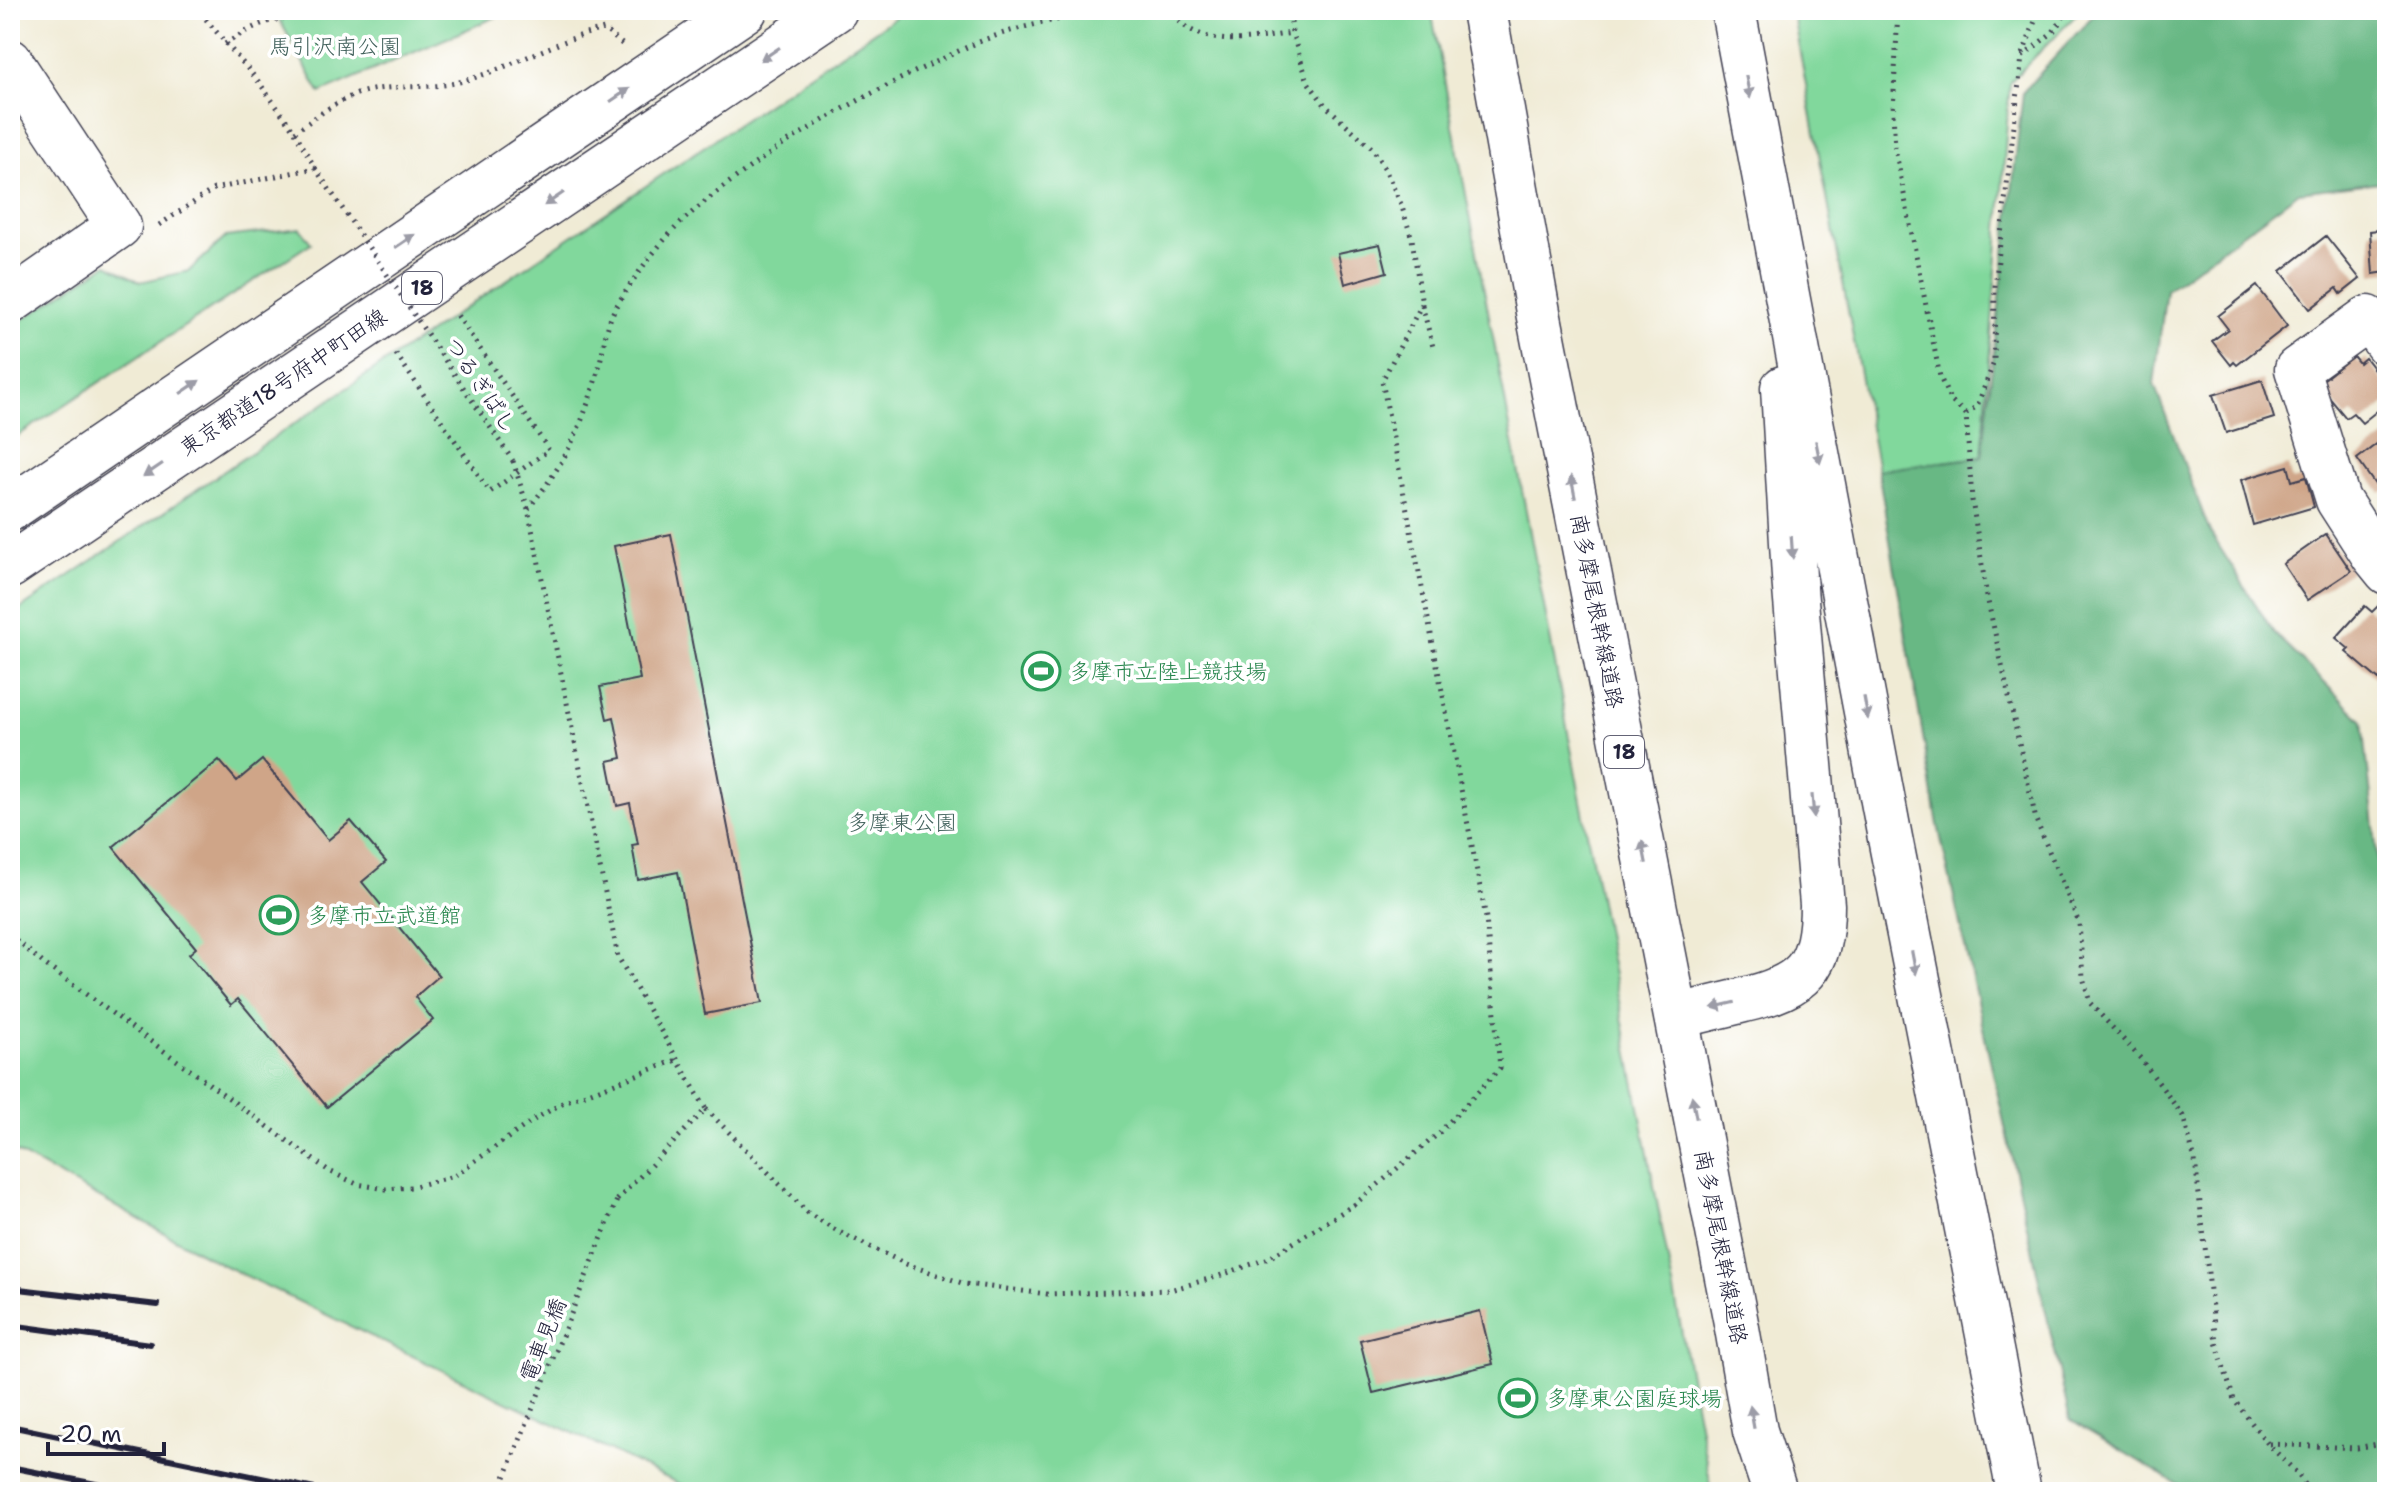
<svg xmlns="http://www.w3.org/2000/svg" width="2397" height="1502" viewBox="0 0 2397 1502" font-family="'Shantell Sans','Klee One',sans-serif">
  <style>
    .green { fill: #81d89c; stroke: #527d6c; stroke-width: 2 }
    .forest { fill: #68b884; stroke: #456d60; stroke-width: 2 }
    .building { fill: #cfa588 }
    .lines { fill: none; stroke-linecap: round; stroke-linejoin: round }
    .minor-casing { stroke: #414052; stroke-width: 47 }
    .major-casing { stroke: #414052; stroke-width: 47 }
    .path { stroke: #414052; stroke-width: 5; stroke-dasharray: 2 6; stroke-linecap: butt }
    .minor { stroke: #fff; stroke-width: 44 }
    .major { stroke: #fff; stroke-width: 44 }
    .rail { stroke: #22223b; stroke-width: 6 }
    .path-bridge { stroke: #414052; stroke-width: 5; stroke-dasharray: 2 6; stroke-linecap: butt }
    .oneway { fill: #9c9ca7 }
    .labels { text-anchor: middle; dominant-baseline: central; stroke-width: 7; stroke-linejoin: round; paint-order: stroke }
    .shield { fill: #fff; stroke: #646476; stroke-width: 2 }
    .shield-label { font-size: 20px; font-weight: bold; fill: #22223b }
    .park-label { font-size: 22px; fill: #43625d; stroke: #fff }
    .street-label { font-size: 22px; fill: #22223b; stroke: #fff }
    .leisure-label { font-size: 22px; fill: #27864d; stroke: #fff; text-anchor: start }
  </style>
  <rect width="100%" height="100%" fill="#fff"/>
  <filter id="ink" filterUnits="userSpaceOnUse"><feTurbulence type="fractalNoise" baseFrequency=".0125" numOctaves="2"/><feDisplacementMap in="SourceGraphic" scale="16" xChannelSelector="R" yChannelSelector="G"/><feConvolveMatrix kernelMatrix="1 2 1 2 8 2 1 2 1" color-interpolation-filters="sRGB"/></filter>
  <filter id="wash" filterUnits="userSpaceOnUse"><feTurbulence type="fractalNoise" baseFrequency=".006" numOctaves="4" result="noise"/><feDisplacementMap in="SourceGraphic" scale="32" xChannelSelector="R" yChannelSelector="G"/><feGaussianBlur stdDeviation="1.8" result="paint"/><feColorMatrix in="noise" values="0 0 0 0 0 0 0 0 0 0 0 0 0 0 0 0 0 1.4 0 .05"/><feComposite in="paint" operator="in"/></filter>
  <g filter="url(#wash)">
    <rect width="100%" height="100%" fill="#f0ebd5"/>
    <!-- green -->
    <path class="green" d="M274,10H512L320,93Z
      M906,10H1431L1712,1492H696L221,1264L10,1149V616Z
      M1792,10H2081L2010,82L1982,457L1878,470Z
      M300,228L311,243L10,441V328L107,264L140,282L189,271L226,237Z"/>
    <!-- forest -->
    <path class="forest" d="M2098,10H2387V181L2299,192L2166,290L2154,384L2210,532L2274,633L2363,721L2387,951V1492H2191L2070,1420L1938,825L1878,470L1982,457L2023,92Z"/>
    <g id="blocks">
      <!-- building -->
      <path class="building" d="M2387,229V272L2373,274L2370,231Z
        M2326,236L2360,279L2341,294L2337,288L2310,309L2281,271Z
        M1380,244L1387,272L1345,284L1338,253Z
        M2257,286L2287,326L2237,365L2234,362L2231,365L2212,341L2228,329L2218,316Z
        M2353,356L2359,363L2365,358L2387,386V403L2362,423L2353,413L2346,418L2318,384Z
        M2262,380L2274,418L2226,433L2213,395Z
        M2387,436V489L2381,493L2357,459Z
        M2288,466L2292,481L2306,477L2314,507L2253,525L2241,480Z
        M671,534L762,1003L705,1014L678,872L638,880L632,845L638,844L630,803L617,806L608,761L622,758L614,717L607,719L600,687L640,679L614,546Z
        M2326,534L2351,571L2307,600L2283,564Z
        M2379,605L2387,612V671L2379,680L2346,652L2349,649L2336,638L2365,606L2372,612Z
        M219,760L237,781L262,760L328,840L351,821L386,862L362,882L439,976L415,997L433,1020L327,1107L238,999L231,1005L189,954L196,948L113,847Z
        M1480,1311L1493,1364L1373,1393L1360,1340Z"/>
    </g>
  </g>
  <g filter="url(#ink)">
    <use href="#blocks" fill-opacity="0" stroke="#414052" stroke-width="2"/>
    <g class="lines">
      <defs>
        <path id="minor" d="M10,61L119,226L10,302
          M2387,344L2368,318L2297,369L2338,500L2374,556L2387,572"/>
        <path id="major" d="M1484,10L1538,312L1737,1328L1755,1431L1775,1492
          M1733,10L1890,838L2019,1492
          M10,509L745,10
          M10,566L835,10
          M1676,1017C1698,1011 1721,1006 1744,1000C1803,986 1822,968 1822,905L1794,577L1783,388"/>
      </defs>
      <!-- minor casing -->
      <use href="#minor" class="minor-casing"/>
      <!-- major casing -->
      <use href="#major" class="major-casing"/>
      <!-- path -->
      <path class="path" d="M1167,10C1202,51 1245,40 1292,33
        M1898,10L1893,112L1895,148L1940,377L1950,400L1966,414L1972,500L1987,597L2036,820L2079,923L2083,977L2090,1003L2141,1059L2183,1116L2195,1160L2216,1342L2234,1400L2268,1444L2295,1471L2311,1492
        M225,44C240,35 254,25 271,21C299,15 326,17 354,10
        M2023,54L2039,10
        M295,132C314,118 335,102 357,94C388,83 423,90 455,83C507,71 552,41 604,29L622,44
        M159,225L214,189L315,168L295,132L258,81L198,10
        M1422,305L1433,347
        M396,354L490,492L549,450L455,312
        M1966,414L1977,406L1994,362L1995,286L2022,57L2053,32L2068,10
        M513,461L528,509L618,957L706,1109L617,1200
        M528,509C565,463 580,432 597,375C603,354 605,324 617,305C637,273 660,241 689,215C758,155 842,106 925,67C947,57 969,45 992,37C1032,23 1074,16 1117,10
        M10,935L43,963L329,1171L357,1184L386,1189L411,1187L454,1176L532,1121L564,1102L677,1060
        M706,1109L808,1213L839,1232L906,1264L965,1284L1047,1294L1170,1290L1216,1277L1269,1258L1355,1204L1438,1134L1500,1068L1486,918L1382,381L1422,304L1412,239L1401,204L1385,169L1373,149L1325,105L1308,82L1292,33L1290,10
        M2269,1444L2357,1448L2387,1442"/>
      <!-- minor -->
      <use href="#minor" class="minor"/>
      <!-- major -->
      <use href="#major" class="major"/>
      <!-- rail -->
      <path class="rail" d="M10,1288L158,1305
        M10,1325L150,1344
        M10,1426L329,1492
        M10,1467L136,1492"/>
      <!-- path-bridge -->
      <path class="path-bridge" d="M315,168L513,461
        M499,1492L617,1200"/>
    </g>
    <!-- one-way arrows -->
    <defs><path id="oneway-solid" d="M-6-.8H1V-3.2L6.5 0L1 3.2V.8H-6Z" transform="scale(2)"/></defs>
    <g class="oneway">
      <use href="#oneway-solid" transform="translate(770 54) rotate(146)"/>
      <use href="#oneway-solid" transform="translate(1748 87) rotate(79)"/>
      <use href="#oneway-solid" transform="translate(620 95) rotate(-34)"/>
      <use href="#oneway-solid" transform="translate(554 199) rotate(146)"/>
      <use href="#oneway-solid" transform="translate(405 241) rotate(-34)"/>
      <use href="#oneway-solid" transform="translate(190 387) rotate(-34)"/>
      <use href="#oneway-solid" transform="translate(1818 452) rotate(79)"/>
      <use href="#oneway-solid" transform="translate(153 470) rotate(146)"/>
      <use href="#oneway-solid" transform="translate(1573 487) rotate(-101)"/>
      <use href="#oneway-solid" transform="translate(1792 547) rotate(86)"/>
      <use href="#oneway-solid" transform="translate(1866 708) rotate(80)"/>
      <use href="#oneway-solid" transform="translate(1813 806) rotate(85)"/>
      <use href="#oneway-solid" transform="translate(1644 852) rotate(-101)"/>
      <use href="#oneway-solid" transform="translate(1914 963) rotate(79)"/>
      <use href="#oneway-solid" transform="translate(1723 1005) rotate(167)"/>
      <use href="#oneway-solid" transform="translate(1694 1107) rotate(-101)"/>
      <use href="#oneway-solid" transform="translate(1752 1417) rotate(-100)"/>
    </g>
  </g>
  <!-- icons -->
  <defs>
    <symbol id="stadium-ring" viewBox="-11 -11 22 22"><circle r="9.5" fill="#fff" stroke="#2e9e5b" stroke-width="1.5"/><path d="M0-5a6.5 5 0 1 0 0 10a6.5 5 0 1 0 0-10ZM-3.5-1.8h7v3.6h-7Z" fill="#2e9e5b"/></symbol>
  </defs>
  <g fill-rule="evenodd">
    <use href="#stadium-ring" x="1019" y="649" width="44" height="44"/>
    <use href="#stadium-ring" x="257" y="893" width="44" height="44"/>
    <use href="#stadium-ring" x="1496" y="1376" width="44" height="44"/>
  </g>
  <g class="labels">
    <!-- shield labels -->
    <g class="shield">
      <rect x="402" y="272" width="40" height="32" rx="6"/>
      <rect x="1604" y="736" width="40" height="32" rx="6"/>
    </g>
    <g class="shield-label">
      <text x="422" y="288">18</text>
      <text x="1624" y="752">18</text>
    </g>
    <!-- park labels -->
    <g class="park-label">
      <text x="335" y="46">馬引沢南公園</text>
      <text x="902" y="822">多摩東公園</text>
    </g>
    <!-- street labels -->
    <g class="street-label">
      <text transform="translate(283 382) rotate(-34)">東京都道18号府中町田線</text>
      <text transform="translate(481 385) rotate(56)">つるぎばし</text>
      <text transform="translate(1597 611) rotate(79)">南多摩尾根幹線道路</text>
      <text transform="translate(1721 1247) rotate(79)">南多摩尾根幹線道路</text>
      <text transform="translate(543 1340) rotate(-68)">電車見橋</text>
    </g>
    <!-- leisure labels -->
    <g class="leisure-label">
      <text x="1069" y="671">多摩市立陸上競技場</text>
      <text x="307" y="915">多摩市立武道館</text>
      <text x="1546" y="1398">多摩東公園庭球場</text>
    </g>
  </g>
  <!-- margin -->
  <rect width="2397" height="1502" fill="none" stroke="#fff" stroke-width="40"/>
  <!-- scale -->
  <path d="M48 1442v12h116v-12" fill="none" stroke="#22223b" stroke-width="4"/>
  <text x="60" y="1442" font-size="24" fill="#22223b" stroke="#ffffff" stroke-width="6" paint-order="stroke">20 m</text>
</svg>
